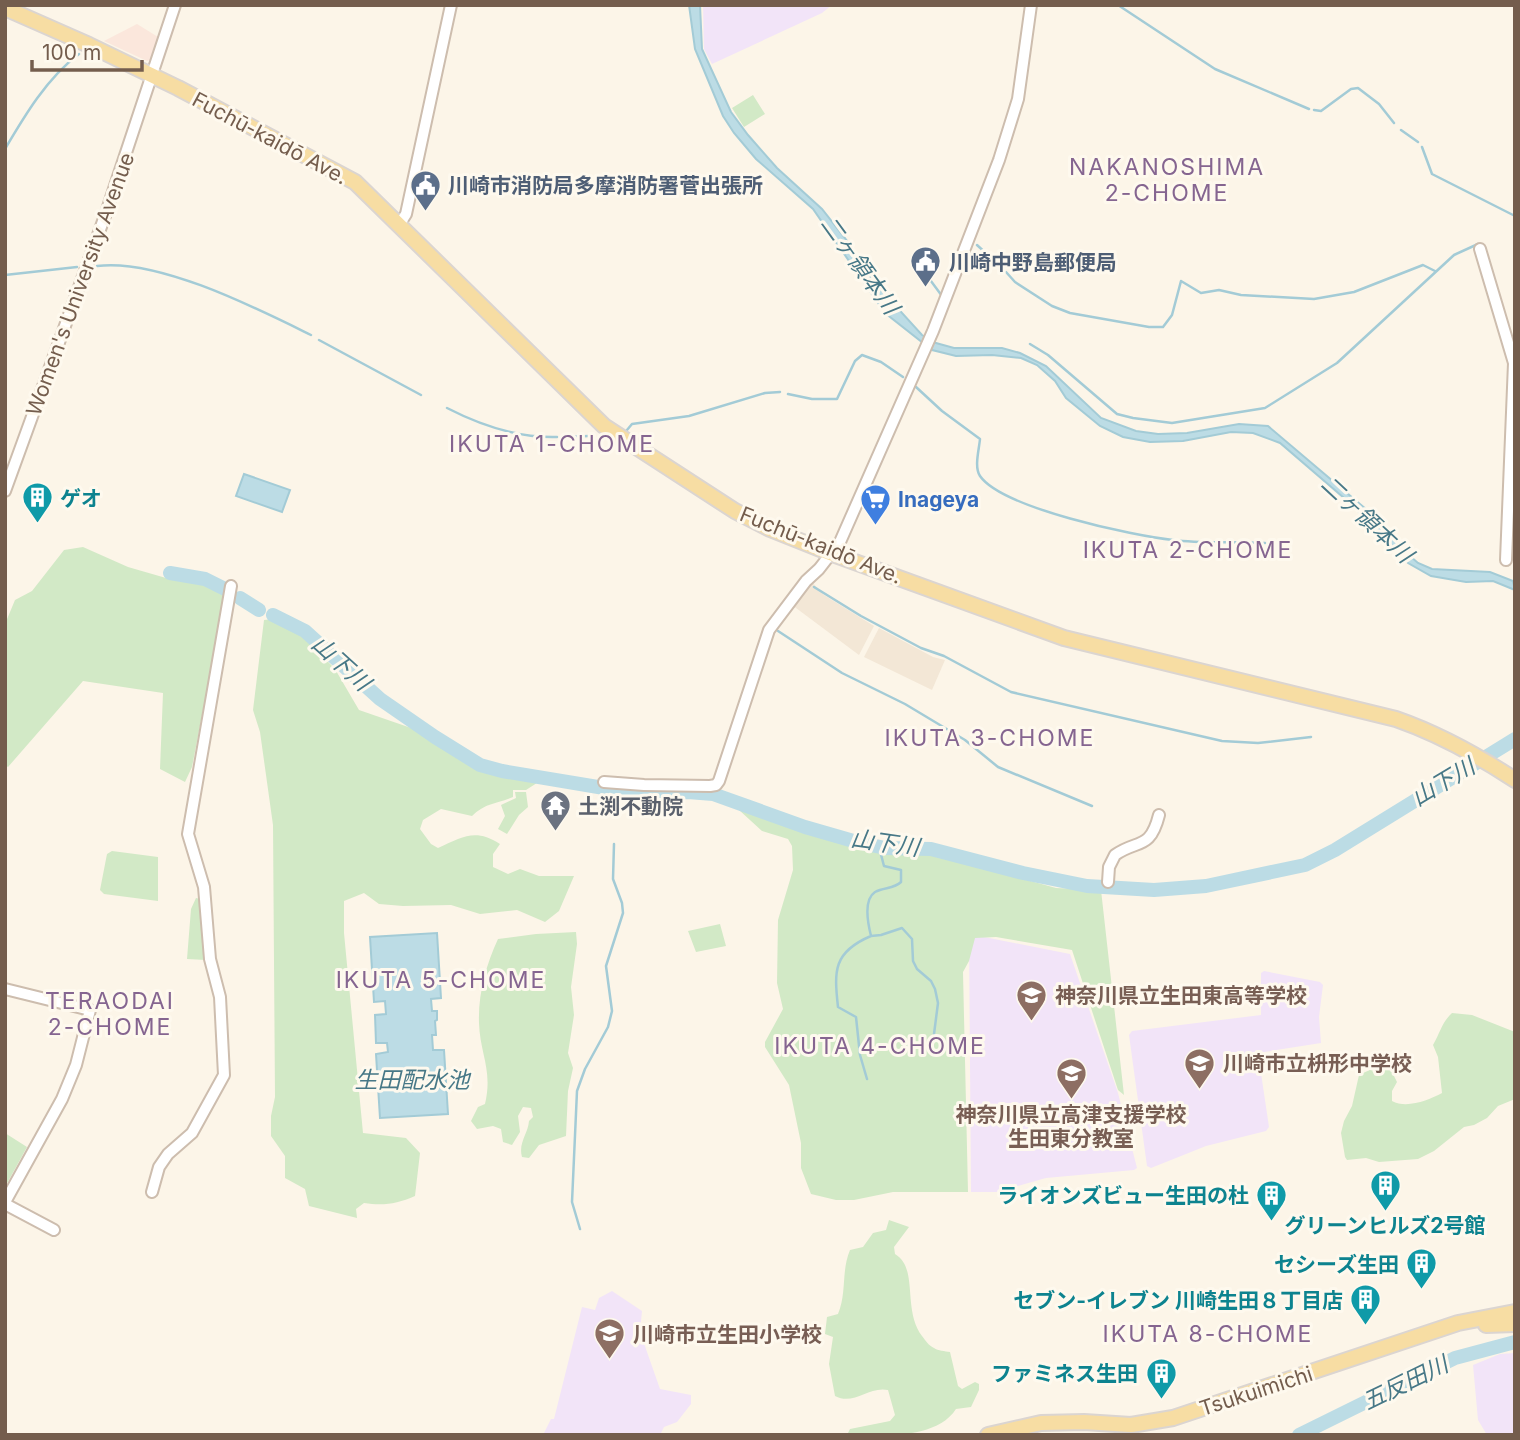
<svg xmlns="http://www.w3.org/2000/svg" width="1520" height="1440" viewBox="0 0 1520 1440" font-family="Inter,'Noto Sans JP',sans-serif">
  <style>
    .residential { fill: #f3e7d6 }
    .commercial { fill: #fbe7dc }
    .education { fill: #f2e4f8 }
    .green { fill: #d2e9c6 }
    .water { fill: #bcdce5; stroke: #a3cbd6; stroke-width: 2 }
    .lines { fill: none; stroke-linecap: round; stroke-linejoin: round }
    .stream { stroke: #a3cbd6; stroke-width: 2.5 }
    .river { stroke: #bcdce5; stroke-width: 14 }
    .minor-casing { stroke: #cdbdae; stroke-width: 14 }
    .major-casing { stroke: #dbd5d1; stroke-width: 18 }
    .minor { stroke: #fff; stroke-width: 10 }
    .major { stroke: #f7dda3; stroke-width: 14 }
    .labels { text-anchor: middle; dominant-baseline: central; stroke-width: 6; stroke-linejoin: round; paint-order: stroke }
    .street-label { font-size: 21px; fill: #745d4d; stroke: #fef9ee }
    .service-label { font-size: 21px; font-weight: bold; fill: #4e5e75; stroke: #fef9ee; text-anchor: start }
    .culture-label { font-size: 21px; font-weight: bold; fill: #0d838f; stroke: #fef9ee; text-anchor: end }
    .shop-label { font-size: 21px; font-weight: bold; fill: #366cbe; stroke: #fef9ee; text-anchor: start }
    .worship-label { font-size: 21px; font-weight: bold; fill: #5b616d; stroke: #fef9ee; text-anchor: start }
    .education-label { font-size: 21px; font-weight: bold; fill: #785e54; stroke: #fef9ee; text-anchor: start }
    .neighbourhood-label { font-size: 23px; letter-spacing: 2px; fill: #856590; stroke: #fef9ee }
    .water-label { font-size: 23px; font-style: italic; fill: #477887; stroke: #fef9ee }
  </style>
  <rect width="100%" height="100%" fill="#fcf5e8"/>
  <!-- residential -->
  <path class="residential" d="M811,581L824,595L874,626L859,655L792,605Z
    M879,628L933,657L945,660L932,690L864,657Z"/>
  <!-- commercial -->
  <path class="commercial" d="M137,24L158,37L151,60L147,61L104,41Z"/>
  <!-- education -->
  <path class="education" d="M703,5H832L822,13L712,64L704,49Z
    M969,934L1070,954L1118,1093L1137,1168L1134,1170L1046,1178L997,1192H971Z
    M1264,971L1320,982L1323,985L1319,1017L1321,1043L1258,1053L1269,1127L1266,1131L1206,1146L1151,1168L1147,1166L1129,1035L1132,1031L1261,1015V973Z
    M612,1291L642,1311L640,1332L660,1389L691,1395V1404L677,1422L664,1427L660,1435H543L551,1419H554L582,1307L595,1310L599,1298Z
    M1515,1353V1435H1487L1478,1420L1473,1365L1500,1354Z"/>
  <!-- green -->
  <path class="green" d="M753,95L765,114L744,127L732,108Z
    M83,547L128,567L166,578L201,583L225,596L192,767L185,782L160,769L163,693L83,681L8,767L5,765V624L15,600L32,591L64,550Z
    M274,619L304,637L335,669L359,710L414,729L448,751L480,767L507,776L540,781L526,790H513V797C496,804 485,803 472,816L441,809L423,820L420,829L431,844L438,848C463,837 475,828 500,844L493,854V867L508,874L520,869L539,876H574L559,911L545,922L517,910L480,914L451,905L403,906L379,904L364,893L344,901V933L363,1133L406,1138L420,1153L415,1196C397,1204 383,1206 364,1203L356,1209L357,1218L309,1206L305,1189L285,1178V1156L271,1136V1116L275,1097L273,825L260,732L253,710L264,620Z
    M515,792H526L528,807L519,815L507,834L498,829L505,816L501,805L516,798Z
    M724,800L804,830L856,845L873,849L930,853L1056,888L1101,890L1124,1095L1118,1090L1072,950L996,937L975,938L969,961L963,972L968,1192H893L854,1200H836L811,1194L801,1168V1143L789,1085L765,1047V1042L783,1009L777,983L778,920L793,870L792,846L788,839L762,831L739,810L724,802Z
    M112,851L158,857V901L104,894L100,890L107,854Z
    M196,898L200,899L206,960L187,959L191,909Z
    M720,924L726,946L696,952L688,931Z
    M576,932L577,944L571,987L574,1015L568,1053L573,1068L568,1091L566,1136L539,1145L529,1158L522,1157C518,1143 528,1134 529,1121L533,1117L531,1108L523,1107L518,1116L520,1132L512,1145L503,1142L501,1129L493,1126L477,1129L471,1121L478,1107L485,1104C493,1070 480,1054 479,1023C478,994 486,965 498,939L536,934Z
    M1452,1013L1472,1015L1515,1032V1099L1498,1106L1487,1118L1474,1125L1464,1127L1434,1151L1418,1159L1379,1162L1366,1158L1347,1160L1345,1157L1341,1133L1344,1121L1352,1106L1359,1075L1374,1068L1391,1054L1399,1067L1393,1074L1397,1082L1392,1091V1101C1407,1109 1429,1100 1442,1093L1438,1057L1433,1045C1440,1033 1442,1022 1452,1013Z
    M5,1133L27,1147L5,1187Z
    M889,1220L909,1227L894,1247L895,1254C919,1268 902,1309 922,1336C925,1340 929,1346 934,1348C938,1351 945,1351 950,1352L958,1386L962,1389L975,1382L979,1384V1390L971,1407L956,1409C936,1440 882,1435 847,1435L850,1429L890,1421L895,1415L888,1390C868,1386 854,1406 835,1396L829,1364L833,1337L825,1334L827,1317L838,1314C847,1293 841,1271 850,1250L863,1247L873,1233L886,1230Z"/>
  <!-- water -->
  <path class="water" d="M689,5H700L702,49L731,112L748,135L777,168L822,209L848,242L872,280L922,335L936,343L954,348H1002L1020,353L1046,366L1101,418L1136,431L1158,434L1187,433L1239,424L1268,426L1367,510L1403,550L1418,563L1432,569L1490,572L1513,581L1515,590L1493,581L1466,582L1431,576L1408,563L1351,504L1280,443L1253,433L1231,432L1183,441L1150,442L1123,437L1100,426L1066,398L1055,381L1037,365L1021,358L992,355L956,356L932,350L885,313L813,209L756,159L734,133L723,116L695,49Z
    M244,474L290,490L282,512L236,496Z
    M437,933L441,998L431,999L432,1011H437V1020L435,1021L436,1035H432L433,1050H444L448,1114L380,1118L376,1054L388,1052L387,1043H376L375,1015L386,1014L385,1001L374,1002L370,937Z"/>
  <g class="lines">
    <!-- stream -->
    <path class="stream" d="M1118,5L1215,69L1309,109
      M1314,110L1321,111L1351,89L1358,88L1379,104L1394,123
      M1401,130L1418,142
      M1422,147L1432,174L1515,216
      M5,149C25,115 47,78 79,54
      M977,245L1002,268
      M97,266C158,258 256,308 311,335
      M1006,272L1015,282L1052,306L1070,313L1149,327H1163L1172,315L1181,281L1201,293L1219,290L1241,295L1314,299L1354,292L1423,265L1435,271
      M5,275L77,267
      M928,277L942,296
      M319,340L421,395
      M1030,344L1048,355L1117,414L1133,418L1172,423L1265,408L1337,363L1454,255L1478,244
      M916,387L942,411L980,439C979,450 974,467 980,476C1002,508 1134,536 1173,540C1203,544 1234,541 1265,543
      M788,394L812,399H837L855,361L862,355L881,362L903,377
      M447,408C480,425 519,438 557,437
      M627,430L632,424L689,416L765,393L780,392
      M564,437L589,436
      M814,587L861,616L921,648L944,656L1011,692L1222,741L1258,743L1311,737
      M778,631L842,673L905,704L965,740L998,767L1092,806
      M879,847L884,866L901,870V882C894,889 884,887 875,892C863,900 868,924 871,936L881,935L902,928L912,939L913,961L917,969L931,981L935,989L938,1003L934,1034
      M867,1079L860,1055L856,1017L838,1007C834,971 833,952 871,936
      M580,1229L572,1202L577,1091L585,1069L608,1027L612,1011L606,966L623,913L622,903L613,879L614,844"/>
    <!-- river -->
    <path class="river" d="M170,573L205,579L225,589
      M240,598L259,610
      M273,615L305,631L380,699L435,737L480,765L502,771L622,791L654,794L688,792L713,794L805,827L857,842L885,848L931,849L1023,873L1087,886L1154,890L1206,886L1305,865L1335,850L1515,739
      M1299,1435L1455,1358L1515,1342"/>
    <defs>
      <path id="minor" d="M399,225L406,214L451,5
        M1480,249L1514,363L1506,560
        M5,491L106,213L175,5
        M604,782L644,785L710,786L716,785L719,781L769,630L806,581L819,569L840,542L933,331L999,160L1018,99L1031,5
        M1108,882L1109,867L1115,855C1137,839 1150,851 1159,815
        M5,989L90,1010L76,1065L62,1099L5,1202
        M152,1192L159,1167L168,1154L192,1133L224,1075L220,997L210,959L204,887L188,834L231,586
        M5,1204L54,1230"/>
      <path id="major" d="M5,8L89,45L178,88L355,182L604,426L735,511L770,529L830,553L1064,638L1396,719C1439,734 1477,755 1515,780
        M1486,1325L1515,1324
        M988,1435L1041,1423L1084,1422L1131,1425L1173,1418L1458,1323L1515,1312"/>
    </defs>
    <!-- minor casing -->
    <use href="#minor" class="minor-casing"/>
    <!-- major casing -->
    <use href="#major" class="major-casing"/>
    <!-- minor -->
    <use href="#minor" class="minor"/>
    <!-- major -->
    <use href="#major" class="major"/>
  </g>
  <!-- icons -->
  <defs>
    <symbol id="civic-pin" viewBox="-11 -11 22 30"><path d="M0 17L-7.5 6A9.5 9.5 0 1 1 7.5 6Z" fill="#5c6f8a" stroke="#fef9ee"/><path d="M-.6-6.5H3V-4.5H.6V-3L4-1V1h2V6H-6V1h2V-1L-.6-3ZM-1.2 2.5V6h2.4V2.5Z" fill="#fff"/></symbol>
    <symbol id="building-pin" viewBox="-11 -11 22 30"><path d="M0 17L-7.5 6A9.5 9.5 0 1 1 7.5 6Z" fill="#0f9aa8" stroke="#fef9ee"/><path d="M-4-6H4V6H1V3H-1V6H-4ZM-2.5-4.3h1.7v1.8h-1.7ZM.8-4.3h1.7v1.8H.8ZM-2.5-1h1.7V.8h-1.7ZM.8-1h1.7V.8H.8Z" fill="#fff"/></symbol>
    <symbol id="supermarket-pin" viewBox="-11 -11 22 30"><path d="M0 17L-7.5 6A9.5 9.5 0 1 1 7.5 6Z" fill="#3f7fe0" stroke="#fef9ee"/><path d="M-6-5.5h2.5l.6 2H6L4.5 2H-2.5L-4.4-4H-6ZM-1.5 3.2a1.3 1.3 0 1 0 .1 0ZM3 3.2a1.3 1.3 0 1 0 .1 0Z" fill="#fff"/></symbol>
    <symbol id="temple-pin" viewBox="-11 -11 22 30"><path d="M0 17L-7.5 6A9.5 9.5 0 1 1 7.5 6Z" fill="#6b7280" stroke="#fef9ee"/><path d="M0-6L5-2H3V0L6.5 2.5H4V6H1.5V3h-3V6H-4V2.5H-6.5L-3 0V-2H-5Z" fill="#fff"/></symbol>
    <symbol id="school-pin" viewBox="-11 -11 22 30"><path d="M0 17L-7.5 6A9.5 9.5 0 1 1 7.5 6Z" fill="#8d6e63" stroke="#fef9ee"/><path d="M0-5L7-2L0 1L-7-2ZM-4 1L0 2.5L4 1V4Q0 6-4 4Z" fill="#fff"/></symbol>
  </defs>
  <g fill-rule="evenodd">
    <use href="#civic-pin" x="408" y="168" width="35" height="47"/>
    <use href="#civic-pin" x="908" y="244" width="35" height="47"/>
    <use href="#building-pin" x="20" y="480" width="35" height="47"/>
    <use href="#supermarket-pin" x="858" y="482" width="35" height="47"/>
    <use href="#temple-pin" x="538" y="788" width="35" height="47"/>
    <use href="#school-pin" x="1014" y="978" width="35" height="47"/>
    <use href="#school-pin" x="1182" y="1046" width="35" height="47"/>
    <use href="#school-pin" x="1054" y="1056" width="35" height="47"/>
    <use href="#building-pin" x="1368" y="1168" width="35" height="47"/>
    <use href="#building-pin" x="1254" y="1178" width="35" height="47"/>
    <use href="#building-pin" x="1404" y="1246" width="35" height="47"/>
    <use href="#building-pin" x="1348" y="1282" width="35" height="47"/>
    <use href="#school-pin" x="592" y="1316" width="35" height="47"/>
    <use href="#building-pin" x="1144" y="1356" width="35" height="47"/>
  </g>
  <g class="labels">
    <!-- street labels -->
    <g class="street-label">
      <text transform="translate(270 138) rotate(28)">Fuchū-kaidō Ave.</text>
      <text transform="translate(80 284) rotate(-70)">Women's University Avenue</text>
      <text transform="translate(821 545) rotate(22)">Fuchū-kaidō Ave.</text>
      <text transform="translate(1256 1391) rotate(-18)">Tsukuimichi</text>
    </g>
    <!-- service labels -->
    <g class="service-label">
      <text x="448" y="185">川崎市消防局多摩消防署菅出張所</text>
      <text x="949" y="262">川崎中野島郵便局</text>
    </g>
    <!-- culture labels -->
    <g class="culture-label">
      <text x="60" y="498" text-anchor="start">ゲオ</text>
      <text x="1249" y="1195">ライオンズビュー生田の杜</text>
      <text x="1385" y="1225" text-anchor="middle">グリーンヒルズ2号館</text>
      <text x="1399" y="1264">セシーズ生田</text>
      <text x="1343" y="1300">セブン-イレブン 川崎生田８丁目店</text>
      <text x="1138" y="1373">ファミネス生田</text>
    </g>
    <!-- shop labels -->
    <g class="shop-label">
      <text x="898" y="499">Inageya</text>
    </g>
    <!-- worship labels -->
    <g class="worship-label">
      <text x="578" y="806">土渕不動院</text>
    </g>
    <!-- education labels -->
    <g class="education-label">
      <text x="1055" y="995">神奈川県立生田東高等学校</text>
      <text x="1223" y="1063">川崎市立枡形中学校</text>
      <text x="1071" y="1114" text-anchor="middle">神奈川県立高津支援学校<tspan x="1071" dy="24">生田東分教室</tspan></text>
      <text x="633" y="1334">川崎市立生田小学校</text>
    </g>
    <!-- neighbourhood labels -->
    <g class="neighbourhood-label">
      <text x="1167" y="167">NAKANOSHIMA<tspan x="1167" dy="26">2-CHOME</tspan></text>
      <text x="552" y="444">IKUTA 1-CHOME</text>
      <text x="1188" y="550">IKUTA 2-CHOME</text>
      <text x="990" y="738">IKUTA 3-CHOME</text>
      <text x="441" y="980">IKUTA 5-CHOME</text>
      <text x="110" y="1001">TERAODAI<tspan x="110" dy="26">2-CHOME</tspan></text>
      <text x="880" y="1046">IKUTA 4-CHOME</text>
      <text x="1208" y="1334">IKUTA 8-CHOME</text>
    </g>
    <!-- water labels -->
    <g class="water-label">
      <text transform="translate(860 265) rotate(54)">二ヶ領本川</text>
      <text transform="translate(1367 519) rotate(43)">二ヶ領本川</text>
      <text transform="translate(341 663) rotate(42)">山下川</text>
      <text transform="translate(1443 782) rotate(-31)">山下川</text>
      <text transform="translate(885 843) rotate(8)">山下川</text>
      <text x="412" y="1080">生田配水池</text>
      <text transform="translate(1405 1383) rotate(-26)">五反田川</text>
    </g>
  </g>
  <!-- border -->
  <rect width="1520" height="1440" fill="none" stroke="#745d4d" stroke-width="14"/>
  <!-- scale -->
  <path d="M32 60v10h110v-10" fill="none" stroke="#745d4d" stroke-width="3.5"/>
  <text x="42" y="60" font-size="21" fill="#745d4d" stroke="#fef9ee" stroke-width="5" paint-order="stroke">100 m</text>
</svg>
